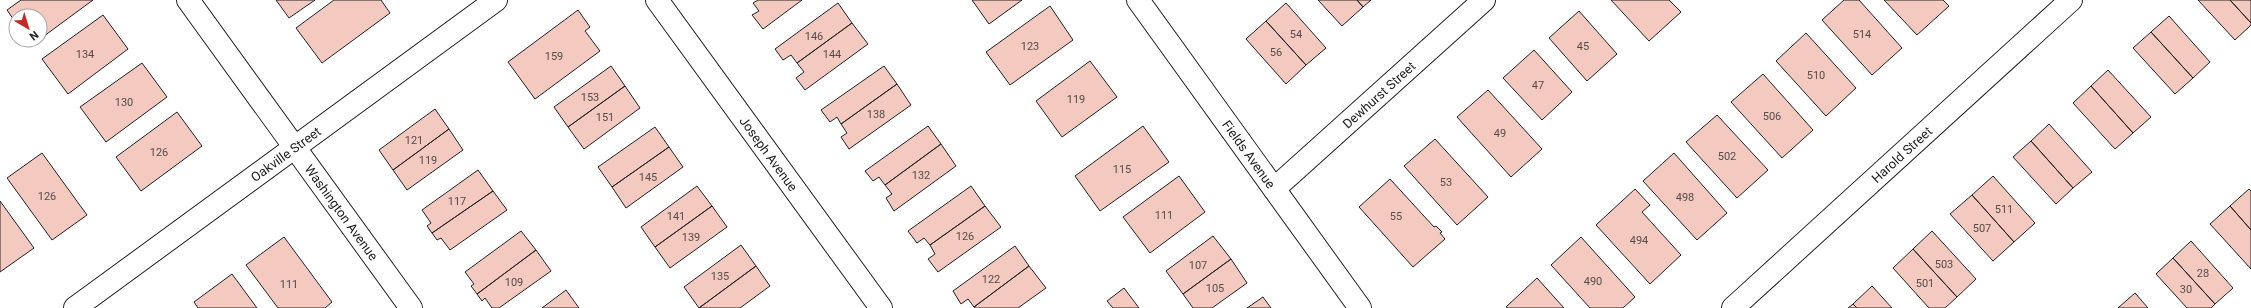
<svg xmlns="http://www.w3.org/2000/svg" width="2251" height="308" viewBox="0 0 2251 308" font-family="Roboto,sans-serif">
  <style>
    .building { fill: #f3c9c0; stroke: #222 }
    .lines { fill: none; stroke-linecap: round; stroke-linejoin: round }
    .minor-casing { stroke: #222; stroke-width: 24 }
    .minor { stroke: #fff; stroke-width: 22 }
    .labels { text-anchor: middle; dominant-baseline: central; stroke-width: 3; stroke-linejoin: round; paint-order: stroke }
    .number-label { font-size: 11px; fill: #564c4a }
    .street-label { font-size: 13px; fill: #222; stroke: #fff }
  </style>
  <rect width="100%" height="100%" fill="#fff"/>
  <!-- building -->
  <path class="building" d="M21,0H93L40,39V16H16V23L7,10Z
    M276,0H315L289,18Z
    M334,0H381L390,13L322,63L296,28Z
    M758,0H802L763,29L752,15L759,11L753,3Z
    M972,0H1022L989,24Z
    M1318,0H1357L1363,7L1342,26Z
    M1357,0H1371L1363,7Z
    M1611,0H1669L1681,12L1649,41Z
    M1844,0H1859L1902,48L1872,75L1822,20Z
    M1884,0H1943L1949,6L1917,35Z
    M2198,0H2230L2251,23V25L2235,40Z
    M2230,0H2251V23Z
    M838,3L852,23L797,63L791,55L783,60L775,49Z
    M1286,3L1326,48L1306,65L1266,21Z
    M1050,6L1073,40L1010,85L986,52Z
    M578,10L590,27L585,31L600,51L535,99L508,62Z
    M1579,11L1617,54L1587,81L1549,38Z
    M103,15L128,49L68,94L42,59Z
    M2169,16L2210,62L2193,78L2151,32Z
    M1266,21L1306,65L1286,84L1246,39Z
    M852,23L868,44L805,90L796,78L804,72L797,63Z
    M2151,32L2193,78L2175,94L2133,48Z
    M1806,33L1856,88L1826,116L1776,61Z
    M29,40H38L32,45Z
    M1534,50L1572,92L1542,120L1503,78Z
    M1090,61L1117,97L1062,137L1036,101Z
    M142,63L167,97L106,142L80,107Z
    M611,66L625,86L568,127L554,107Z
    M884,66L897,84L841,124L837,117L830,122L821,110Z
    M2108,70L2151,117L2133,133L2091,86Z
    M1763,74L1813,130L1782,158L1731,102Z
    M897,84L911,105L849,149L841,137L847,133L841,124Z
    M625,86L640,108L584,149L568,127Z
    M2091,86L2133,133L2115,149L2073,103Z
    M1488,90L1542,149L1511,177L1457,117Z
    M435,109L449,129L393,170L379,150Z
    M177,112L202,146L141,191L116,157Z
    M1717,115L1768,170L1737,198L1686,142Z
    M2049,124L2092,172L2073,188L2031,141Z
    M928,126L941,144L885,185L879,177L873,181L865,171Z
    M1143,126L1169,162L1100,211L1075,176Z
    M655,127L669,147L612,187L598,167Z
    M449,129L463,150L407,190L393,170Z
    M1435,139L1488,197L1457,225L1404,166Z
    M2031,141L2073,188L2056,204L2013,157Z
    M941,144L956,166L894,211L886,198L892,194L885,185Z
    M669,147L683,167L626,208L612,187Z
    M42,153L87,215L52,240L7,178Z
    M1674,153L1727,213L1697,240L1643,181Z
    M478,170L493,191L432,233L427,226L431,223L422,210Z
    M1179,176L1205,212L1150,253L1123,217Z
    M1993,176L2035,223L2014,242L1972,195Z
    M1390,179L1434,227L1436,226L1442,232L1440,233L1445,239L1413,267L1359,207Z
    M697,186L712,206L655,247L641,227Z
    M971,186L985,206L930,245L924,238L917,243L908,231Z
    M1635,189L1650,205L1642,212L1681,255L1650,284L1596,225Z
    M2249,189L2251,191V230L2230,206Z
    M493,191L507,210L450,250L441,238L437,240L432,233Z
    M1972,195L2014,242L1993,261L1950,214Z
    M0,201L34,248L0,272Z
    M712,206L727,227L670,268L655,247Z
    M985,206L1001,227L938,272L928,259L935,254L930,245Z
    M2230,206L2251,230V269L2210,224Z
    M521,231L536,250L477,294L471,286L474,284L465,272Z
    M1932,231L1976,279L1957,297L1913,249Z
    M1213,236L1231,259L1183,294L1166,271Z
    M284,237L332,302L325,308H278L246,265Z
    M1581,237L1635,297L1623,308H1590L1551,265Z
    M2191,241L2233,288L2215,304L2173,258Z
    M741,245L756,266L699,308L684,287Z
    M1015,246L1029,266L974,307L968,299L961,304L953,291Z
    M1913,249L1957,297L1945,308H1929L1893,268Z
    M536,250L551,271L499,308H492L485,298L482,301L477,294Z
    M2173,258L2215,304L2211,308H2187L2156,274Z
    M1231,259L1247,283L1212,308H1193L1183,294Z
    M756,266L770,286L740,308H699Z
    M1029,266L1046,288L1018,308H975L974,307Z
    M232,274L257,308H198L194,302Z
    M1537,278L1564,308H1508L1506,307Z
    M1872,286L1892,308H1857L1853,304Z
    M1124,288L1139,308H1113L1107,301Z
    M566,290L579,308H542Z
    M2135,293L2148,308H2118Z
    M1263,297L1271,308H1247Z
    M1853,304L1857,308H1848Z"/>
  <g class="lines">
    <defs>
      <g id="minor">
        <path id="s1" d="M188,0L411,308"/>
        <path id="s2" d="M657,0L881,308"/>
        <path id="s3" d="M1138,0L1360,308"/>
        <path id="s4" d="M1274,189L1484,0"/>
        <path id="s5" d="M75,308L496,0"/>
        <path id="s6" d="M1733,308L2071,0"/>
      </g>
    </defs>
    <!-- minor casing -->
    <use href="#minor" class="minor-casing"/>
    <!-- minor -->
    <use href="#minor" class="minor"/>
  </g>
  <g class="labels">
    <!-- number labels -->
    <g class="number-label">
      <text x="1296" y="34">54</text>
      <text x="1862" y="34">514</text>
      <text x="814" y="36">146</text>
      <text x="1030" y="46">123</text>
      <text x="1583" y="46">45</text>
      <text x="1276" y="52">56</text>
      <text x="85" y="54">134</text>
      <text x="832" y="54">144</text>
      <text x="554" y="56">159</text>
      <text x="1816" y="75">510</text>
      <text x="1538" y="85">47</text>
      <text x="590" y="97">153</text>
      <text x="1076" y="99">119</text>
      <text x="124" y="102">130</text>
      <text x="876" y="114">138</text>
      <text x="1772" y="116">506</text>
      <text x="605" y="117">151</text>
      <text x="1500" y="133">49</text>
      <text x="414" y="140">121</text>
      <text x="159" y="152">126</text>
      <text x="1727" y="156">502</text>
      <text x="428" y="160">119</text>
      <text x="1122" y="169">115</text>
      <text x="921" y="175">132</text>
      <text x="648" y="177">145</text>
      <text x="1446" y="182">53</text>
      <text x="47" y="196">126</text>
      <text x="1685" y="197">498</text>
      <text x="457" y="201">117</text>
      <text x="2004" y="209">511</text>
      <text x="1164" y="215">111</text>
      <text x="676" y="216">141</text>
      <text x="1396" y="216">55</text>
      <text x="1982" y="228">507</text>
      <text x="965" y="236">126</text>
      <text x="691" y="237">139</text>
      <text x="1639" y="240">494</text>
      <text x="1944" y="264">503</text>
      <text x="1198" y="265">107</text>
      <text x="2203" y="273">28</text>
      <text x="720" y="276">135</text>
      <text x="991" y="279">122</text>
      <text x="1593" y="281">490</text>
      <text x="514" y="282">109</text>
      <text x="1925" y="283">501</text>
      <text x="289" y="284">111</text>
      <text x="1215" y="288">105</text>
      <text x="2186" y="289">30</text>
    </g>
    <!-- street labels -->
    <g class="street-label">
      <text stroke="none"><textPath href="#s4" startOffset="141">Dewhurst Street</textPath></text>
      <text stroke="none"><textPath href="#s5" startOffset="261">Oakville Street</textPath></text>
      <text stroke="none"><textPath href="#s2" startOffset="190">Joseph Avenue</textPath></text>
      <text stroke="none"><textPath href="#s3" startOffset="190">Fields Avenue</textPath></text>
      <text stroke="none"><textPath href="#s6" startOffset="228">Harold Street</textPath></text>
      <text stroke="none"><textPath href="#s1" startOffset="262">Washington Avenue</textPath></text>
    </g>
  </g>
  <!-- north arrow -->
  <g transform="translate(28 28) rotate(142)"><circle r="19" fill="#ffffff" stroke="#a7a7a7"/>
  <path d="M0-3L7 15L0 10L-7 15Z" fill="#c62828"/>
  <text y="-6" font-size="11" font-weight="bold" text-anchor="middle" fill="#222222">N</text>
  </g>
</svg>
